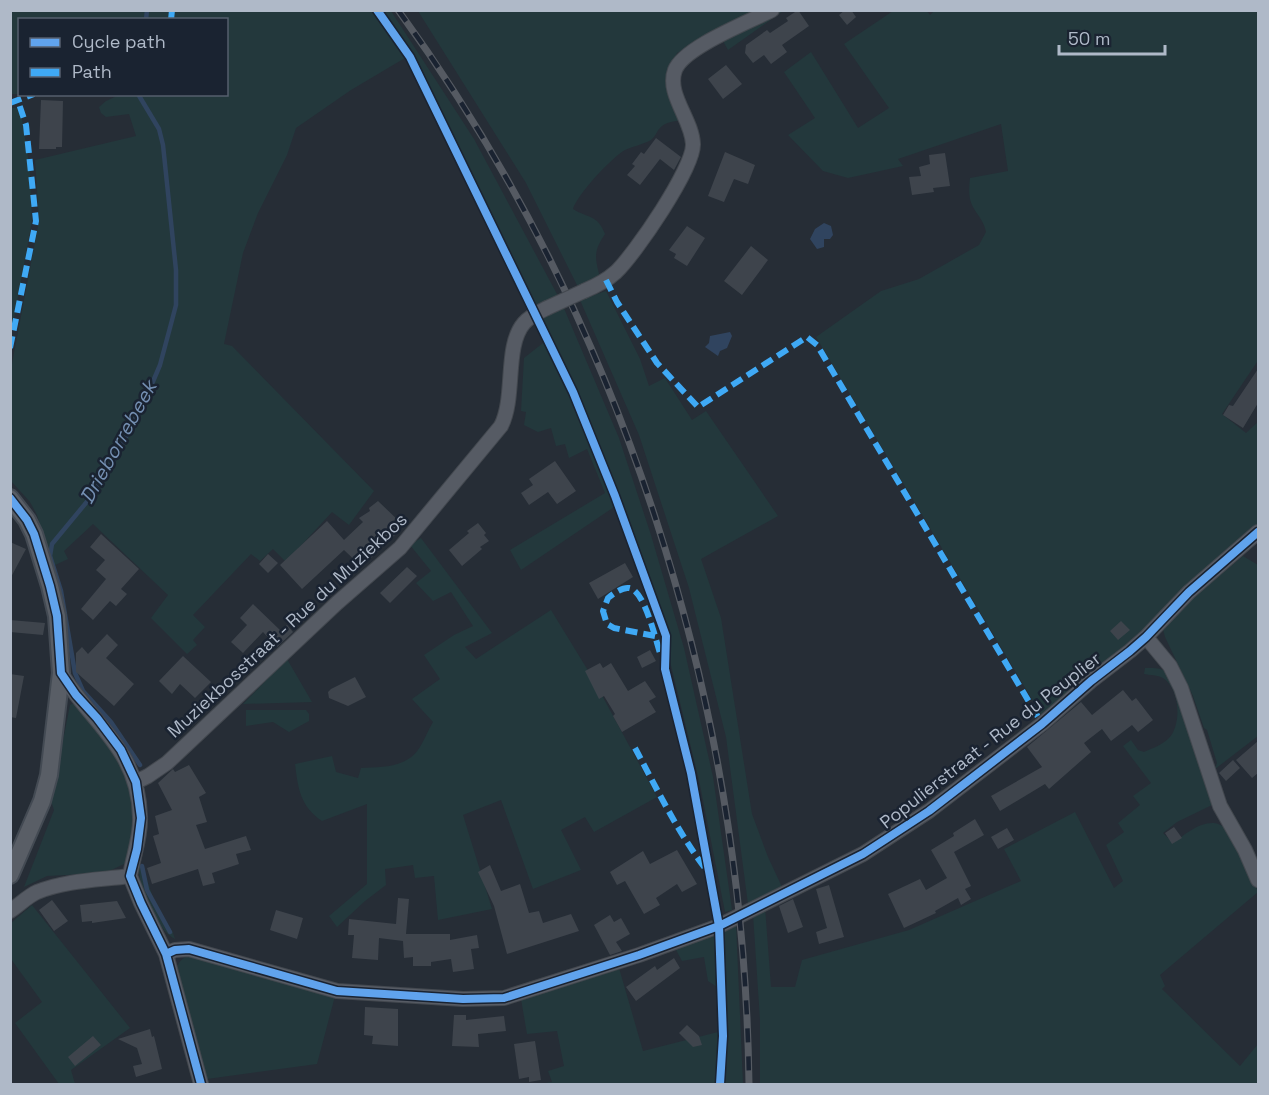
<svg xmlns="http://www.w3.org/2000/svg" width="1269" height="1095" viewBox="0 0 1269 1095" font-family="'Space Grotesk',sans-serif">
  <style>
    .green { fill: #23383c }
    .water { fill: #30445f }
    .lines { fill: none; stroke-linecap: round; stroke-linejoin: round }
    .stream { stroke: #30445f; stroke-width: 4.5 }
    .building { fill: #3e444c }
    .minor-casing { stroke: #43484f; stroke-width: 16 }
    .major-casing { stroke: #434a53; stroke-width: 20 }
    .minor { stroke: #565b64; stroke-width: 14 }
    .major { stroke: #595e66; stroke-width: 16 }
    .rail-casing { stroke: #555a62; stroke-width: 7 }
    .rail { stroke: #1a2331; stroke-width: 4.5; stroke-dasharray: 14; stroke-linecap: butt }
    .minor-bridge-casing { stroke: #43484f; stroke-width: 16; stroke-linecap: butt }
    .minor-bridge { stroke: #565b64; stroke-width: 14 }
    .quiet { stroke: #3fa9f5; stroke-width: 6; stroke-dasharray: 12 6; stroke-linecap: butt }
    .cycleway-casing { stroke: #1a2331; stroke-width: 11 }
    .cycleway { stroke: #60a3ed; stroke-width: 8 }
    .labels { text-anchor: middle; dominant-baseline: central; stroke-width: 5; stroke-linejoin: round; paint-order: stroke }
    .street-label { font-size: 18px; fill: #afb9c8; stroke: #1a2331 }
    .water-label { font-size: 20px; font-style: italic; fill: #748fb2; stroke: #1a2331 }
  </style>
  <rect width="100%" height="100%" fill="#262d36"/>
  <!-- green -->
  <path class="green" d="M935,10L1258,11V364L1257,362L1222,414L1246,433L1258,422V531L1042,716L816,337L881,291L919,279L979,245L986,232C984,221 978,216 973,207C968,198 969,188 970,178L1008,171L1001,124L898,159L903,166L848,178L823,171L788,135L815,118L784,72L811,52L858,128L889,108L844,44L893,11H927L930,15Z
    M10,11H391L474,139L558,296L533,306L410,55L351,90L296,128L287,155L258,213L243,253L224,344L232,346L374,491L349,525L332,512L286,562L273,549L260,561L251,554L193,615L205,627L193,640L197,645L187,654L151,618L168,595L93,524L64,551L68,559L51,567L37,515L30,502L11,481V369L39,221L35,160L136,136L129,114L106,117L101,113L99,107L106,101L119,95L226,94V20H20L19,94H11Z
    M418,11H783L728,50L718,32L677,53L670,71L685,120C675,121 666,121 659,129C656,133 655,137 651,140C642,145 633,146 625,150C611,158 577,195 573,209C589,219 597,214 605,234C593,252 595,257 600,278L578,287L526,183Z
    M11,108H17L22,119L30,170L32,221L11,335Z
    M606,291L640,359L649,386L665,378L692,420L706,411L778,516L701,559L721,618L752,814L768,857L782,887L748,904L726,737L689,588L639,435L580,300Z
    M563,306L619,438L651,535L684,648L713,777L732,910L725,912L699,780L665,641L617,505L521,570L510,550L605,493L587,449L569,458L565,444L556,446L551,428L538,432L524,425L526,412L521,411L524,358L548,339L540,319Z
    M421,538L492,633L465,647L476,659L551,610L592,677L657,797L594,832L585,817L561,830L581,870L533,889L501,800L463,815L492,909L438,920L434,876L415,878L413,865L385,869L386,885L365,901L337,927L329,916L367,884V804L322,821C300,806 298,788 295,764L332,756L336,772L358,778L361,768C383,767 407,768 420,747C425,739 428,730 433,722L412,699L440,679L424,655L454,635L473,626L451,592L433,601L416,583L431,571L410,545Z
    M1243,556L1258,565V736L1215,769L1217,763L1207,730L1204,728L1193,696L1165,637L1163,629L1176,612Z
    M287,659L312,702L243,704Z
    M1145,668C1153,668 1161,667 1167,673C1184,693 1192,740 1199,765C1203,779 1208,792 1212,805L1177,822L1163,833L1173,843C1184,835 1199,822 1214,823C1234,824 1252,875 1258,892L1160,975L1165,986L1162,989L1240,1066L1258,1044V1084H760V1020L753,914L765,907L771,987H795L802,960L909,930L1021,881L1004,849L1075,812L1114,888L1123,881L1106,845L1124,832L1118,823L1140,805L1133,796L1151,783L1123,746L1131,740L1138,750L1144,752C1153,748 1162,745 1169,738C1182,724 1180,689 1163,678C1158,675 1149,675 1144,674Z
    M76,702L83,707L127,774L134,807L130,854L124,864L105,873L47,876L24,887L54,810L51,801L70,705Z
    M246,710H306L309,714V721L289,732L273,722L246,726Z
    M139,866H142L155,903L173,933L175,939C157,931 137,885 139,866Z
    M32,905L130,1028L71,1070L75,1084H59L15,1023L42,1002L11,959V923Z
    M736,924L743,1084H539L552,1082L548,1071L564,1066L557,1031L527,1034L521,999L619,968L643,1051L718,1032L717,987L708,981L704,957L682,961L675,948Z
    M194,955L335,996L317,1064L207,1079L176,968C181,959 184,956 194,955Z"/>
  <!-- water -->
  <path class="water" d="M824,223L831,226L833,235L830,239H824V247L817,249L810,239L815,229Z
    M730,332L732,336L727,348L720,351L718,356L705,347L709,343L710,336Z"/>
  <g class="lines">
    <!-- stream -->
    <path class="stream" d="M146,20L147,10
      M138,94L159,129L163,145L176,270V305L171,324L160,365L146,398L116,456L90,498L52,544L50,556L61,591L75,673L83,691L111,722L140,765
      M142,866L147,890L170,932"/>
  </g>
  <!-- building -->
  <path class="building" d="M798,10L809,26L782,45L787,52L771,64L764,55L753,63L745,53L746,45L767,30L770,33L788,21L786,18Z
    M845,10H851L856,17L847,25L839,15Z
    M726,65L742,84L723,99L708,79Z
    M41,100L63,101L62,147H56V149H39Z
    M656,138L681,157L674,170L660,159L640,185L627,175L635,166L632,164L641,152L644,154Z
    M725,152L755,165L748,184L734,179L724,202L708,196Z
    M945,153L950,186L933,188L934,192L912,195L909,177L921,176L919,167L930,164L929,155Z
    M687,226L705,238L687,266L674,258L676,254L669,250Z
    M751,246L768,260L742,295L724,281Z
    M1258,369V403L1243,428L1223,415L1229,405L1233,406Z
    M555,461L576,491L557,504L548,492L529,505L521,493L533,485L529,479Z
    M378,501L402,524L398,528L400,530L362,567L344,550L302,589L280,565L327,521L344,540L363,522L359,518L370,511L369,508Z
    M478,523L486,533L484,535L489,541L480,547L482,549L462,566L449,550L469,533L467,531Z
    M101,534L139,569L121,589L127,594L116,606L110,601L93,620L81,609L106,579L96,570L105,560L90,547Z
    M10,542L26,549L10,579Z
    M268,554L278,563L268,573L259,564Z
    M625,563L633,577L598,599L589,583Z
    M407,567L417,576L390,603L380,593Z
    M253,604L281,631L287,625L293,632L277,647L263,632L243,653L231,642L247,625L240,618Z
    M10,620L45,623L43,635L10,632Z
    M1121,621L1130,630L1118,640L1110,631Z
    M107,634L118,645L106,658L134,684L114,706L76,672V653L82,647L88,654Z
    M650,650L656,661L642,668L637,657Z
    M183,656L211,682L195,698L180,684L172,694L159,681Z
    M600,663L603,668L611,663L628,691L645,681L656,697L649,701L656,712L622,732L613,716L615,714L604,696L599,699L585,671Z
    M10,674L24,676L16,718L10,717Z
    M355,677L366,697L348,706L329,698L328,692L331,689Z
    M1123,690L1132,701L1136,698L1153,720L1138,732L1132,725L1111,741L1102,729L1084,743L1091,752L1049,789L1045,784L1000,811L991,796L1042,767L1027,747L1081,702L1092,715Z
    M1258,741V773L1252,778L1236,760Z
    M1233,760L1240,768L1226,781L1219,773Z
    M189,765L206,793L199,797L207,822L196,825L205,849L246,836L251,850L236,854L239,864L212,873L215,883L203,886L198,869L152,884L147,868L161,863L153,836L159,834L155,816L172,810L158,783L173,769L175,772Z
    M975,819L984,835L954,852L971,886L965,889L971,899L961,905L958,898L935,911L936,913L904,928L888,894L920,879L926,890L947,878L931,850L954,836L953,833Z
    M1174,827L1182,838L1172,844L1165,833Z
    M1007,828L1014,840L998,849L991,837Z
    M677,850L697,884L682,892L677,884L656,898L660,905L644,914L625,881L617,885L610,872L643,851L650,864Z
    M490,865L501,891L520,884L529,913L539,911L543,923L571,914L579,931L507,954L494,906L478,872Z
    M829,885L844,937L819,944L816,932L827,928L816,889Z
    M398,898L409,899L406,934H450V940L477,935L479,948L471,949L474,969L453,972L451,959L431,962V966H413V957L404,958L403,941L379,938L378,960L352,958L354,935H348L349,919L396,924Z
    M793,899L803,927L788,933L779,906Z
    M52,900L68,921L54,931L39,910Z
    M117,901L126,918L92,923V921L82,922L80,905Z
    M276,910L303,918L297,939L270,930Z
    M610,915L614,922L621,918L630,934L616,942L622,951L610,955L594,925Z
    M674,958L680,968L636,1001L626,987L655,966L657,970Z
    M365,1007L398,1009V1046L372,1044L373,1036L364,1035Z
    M454,1015H466V1020L504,1016L506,1031L478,1034L479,1047L452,1046Z
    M687,1025L699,1036L702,1045L693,1047L679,1033Z
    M150,1029L152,1037L154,1036L162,1069L136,1077L133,1066L142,1064L137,1048L118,1039Z
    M93,1036L101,1045L75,1066L68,1057Z
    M535,1041L541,1080L529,1082V1077L519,1079L514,1044Z"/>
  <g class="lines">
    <defs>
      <path id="minor" d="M584,291C596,286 606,281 616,272C635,254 694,168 693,144C692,119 666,94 675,70C684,47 749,22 772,10
        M1146,637L1170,666L1181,688L1220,806L1245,850L1258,880
        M61,673C92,724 139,750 140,817C141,837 133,856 130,876
        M136,782L148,776L167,763L337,603L400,548L501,426C516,397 504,346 524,323C530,316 539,312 547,308
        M130,876L141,903L166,954L201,1084
        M10,911C19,905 28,896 37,892C66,880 100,880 130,876
        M166,954L175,950L189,949L337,991L463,999L504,998L639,955L719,926L863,854L929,811L1042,724L1091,681L1130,651L1146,637L1189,592L1258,532"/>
      <path id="major" d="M10,498L27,520L34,534L50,586L57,616L61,673L49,775L42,801L10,875"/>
    </defs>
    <!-- minor casing -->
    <use href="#minor" class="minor-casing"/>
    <!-- major casing -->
    <use href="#major" class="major-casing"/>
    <!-- minor -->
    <use href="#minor" class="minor"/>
    <!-- major -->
    <use href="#major" class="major"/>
    <defs>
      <path id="rail" d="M398,10C623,318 744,704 749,1084"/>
    </defs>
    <!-- rail casing -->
    <use href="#rail" class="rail-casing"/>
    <!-- rail -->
    <use href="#rail" class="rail"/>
    <defs>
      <path id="minor-bridge" d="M547,308L584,291"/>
    </defs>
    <!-- minor-bridge casing -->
    <use href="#minor-bridge" class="minor-bridge-casing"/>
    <!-- minor-bridge -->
    <use href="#minor-bridge" class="minor-bridge"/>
    <!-- quiet -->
    <path class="quiet" d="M171,20L172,10
      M10,103L34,94
      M606,280L617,302L657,363L698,407L807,337L817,345L1038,717
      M10,348L36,221L26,125L18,101
      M655,636L614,628L607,624L603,611L608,598C613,594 622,587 629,588C645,590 656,642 661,656
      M635,748C657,789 677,831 705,868"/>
    <defs>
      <path id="cycleway" d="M377,10L410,57L573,392L615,496L666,636L665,669L691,773L719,926L723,1036L720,1084
        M10,498L27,520L34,534L50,586L57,616L61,673L76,695L97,718L121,750L136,782L141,818L137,849L130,876L141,903L166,954L201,1084
        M166,954L175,950L189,949L337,991L463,999L504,998L639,955L719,926L863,854L929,811L1042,724L1091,681L1130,651L1146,637L1189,592L1258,532"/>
    </defs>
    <!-- cycleway casing -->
    <use href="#cycleway" class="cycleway-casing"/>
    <!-- cycleway -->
    <use href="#cycleway" class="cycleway"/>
  </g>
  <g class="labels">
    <!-- street labels -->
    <g class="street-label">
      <text transform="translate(287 625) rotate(-43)">Muziekbosstraat - Rue du Muziekbos</text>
      <text transform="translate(990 740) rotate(-38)">Populierstraat - Rue du Peuplier</text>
    </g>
    <!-- water labels -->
    <g class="water-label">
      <text transform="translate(118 442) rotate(-61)">Drieborrebeek</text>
    </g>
  </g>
  <!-- border -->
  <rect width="1269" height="1095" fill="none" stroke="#afb9c8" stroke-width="24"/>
  <!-- legend -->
  <rect x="18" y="18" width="210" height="78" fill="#1a2331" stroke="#565f6d" stroke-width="1.5"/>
  <rect x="30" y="38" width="30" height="9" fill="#60a3ed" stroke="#565f6d" stroke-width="1.5"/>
  <text x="72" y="48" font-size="18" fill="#afb9c8">Cycle path</text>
  <rect x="30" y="68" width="30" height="9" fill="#3fa9f5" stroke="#565f6d" stroke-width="1.5"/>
  <text x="72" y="78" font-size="18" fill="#afb9c8">Path</text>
  <!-- scale -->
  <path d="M1059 45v9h106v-9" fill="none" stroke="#afb9c8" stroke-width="3"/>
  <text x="1068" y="45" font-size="18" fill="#afb9c8" stroke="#1a2331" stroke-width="4.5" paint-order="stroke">50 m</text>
</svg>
